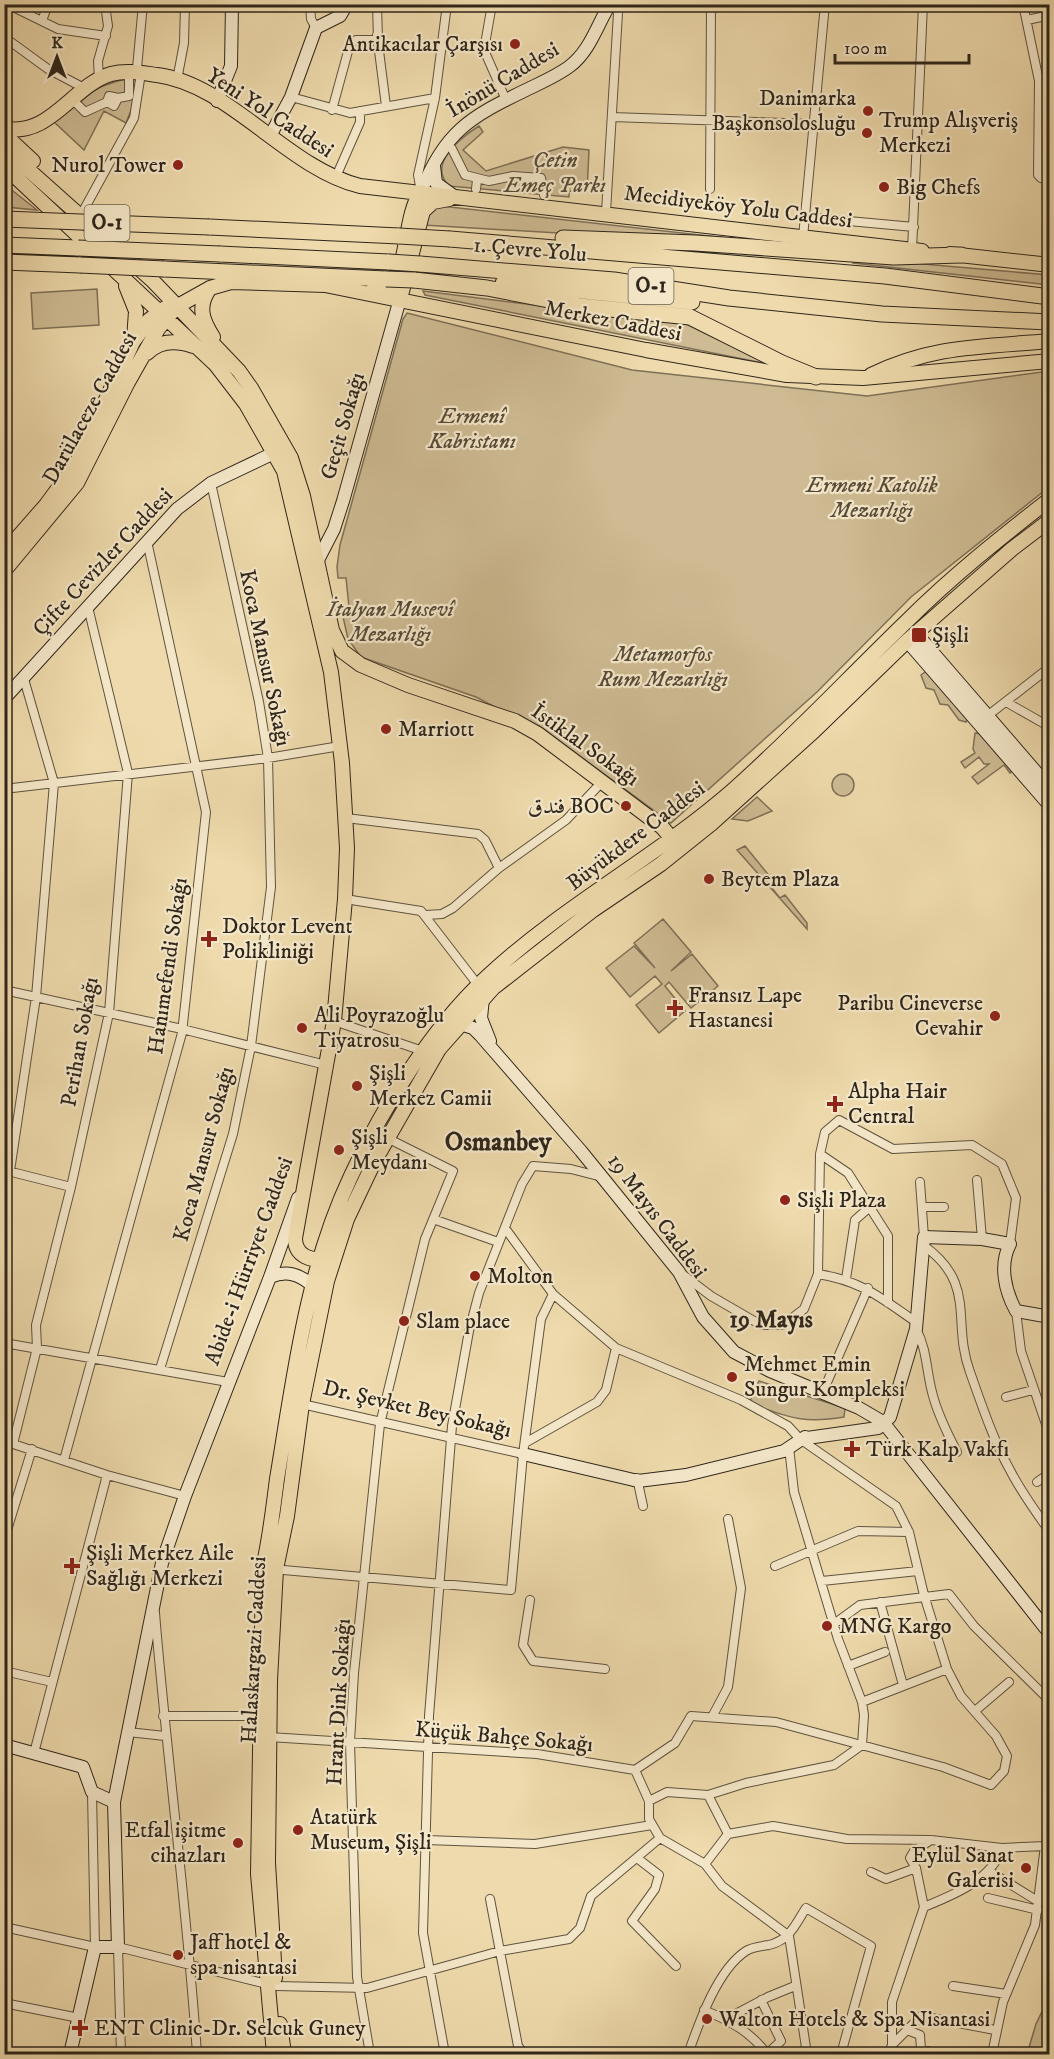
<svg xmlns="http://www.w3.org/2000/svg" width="1054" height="2059" viewBox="0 0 1054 2059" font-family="'IM FELL DW Pica',Amiri,serif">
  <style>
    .green { fill: #cebb93; stroke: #7e7057; stroke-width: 1.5 }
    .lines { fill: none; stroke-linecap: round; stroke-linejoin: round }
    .street-casing { stroke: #5f533f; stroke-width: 10 }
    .secondary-casing { stroke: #2f261b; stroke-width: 14 }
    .primary-casing { stroke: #2f261b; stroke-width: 16 }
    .highway-casing { stroke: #2f261b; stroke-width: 17 }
    .street { stroke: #f4e7c9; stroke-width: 8 }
    .secondary { stroke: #f4e7c9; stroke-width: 12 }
    .primary { stroke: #eedaac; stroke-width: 14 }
    .highway { stroke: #eedaac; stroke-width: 15 }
    .highway-bridge-casing { stroke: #2f261b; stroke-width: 17; stroke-linecap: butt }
    .highway-bridge { stroke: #eedaac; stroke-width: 15 }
    .poi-dot { fill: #8f2418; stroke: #f4e7c9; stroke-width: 2 }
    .labels { text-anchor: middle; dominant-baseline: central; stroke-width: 4.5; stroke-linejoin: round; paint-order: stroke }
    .shield { fill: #f4e7c9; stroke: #6a604f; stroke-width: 1.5 }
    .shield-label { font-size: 21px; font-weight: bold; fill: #2f261b }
    .poi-label { font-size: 22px; fill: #2f261b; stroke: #f4e7c9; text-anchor: start }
    .street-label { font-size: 22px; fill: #2f261b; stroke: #f4e7c9 }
    .park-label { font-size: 22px; font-style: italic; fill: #574b39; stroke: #f4e7c9 }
    .neighbourhood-label { font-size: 24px; font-weight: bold; fill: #2f261b; stroke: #f4e7c9 }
    .quarter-label { font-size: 26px; font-weight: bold; fill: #2f261b; stroke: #f4e7c9 }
  </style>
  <rect width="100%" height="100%" fill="#eedaac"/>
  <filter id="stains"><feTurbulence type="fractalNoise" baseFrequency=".00333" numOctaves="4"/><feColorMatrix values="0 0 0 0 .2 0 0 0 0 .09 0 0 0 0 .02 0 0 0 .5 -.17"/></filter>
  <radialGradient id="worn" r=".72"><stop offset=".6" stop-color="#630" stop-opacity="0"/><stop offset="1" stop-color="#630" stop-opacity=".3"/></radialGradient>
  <!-- green -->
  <path class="green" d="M138,78L137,95L126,123L104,111L84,150L53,121C79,99 103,79 138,78Z
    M479,126L483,132L463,150L486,171L563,147L589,150L587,192L569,191V197L449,186C427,164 460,138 479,126Z
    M4,184L37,210L5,207Z
    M441,206L736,239L626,237L423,225C426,215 430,209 441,206Z
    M854,258L1049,275V285L853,263Z
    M97,289L99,325L33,329L31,293Z
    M423,291L686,324L768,364L425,295Z
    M407,313L632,370L867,396L1049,371V487L911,597L817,692L671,823L539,726L518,719L476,697L361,657L348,639L341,608L349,607L346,578H338L337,567L340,545L403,319Z
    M928,670L968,717L966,722L959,720L948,705L940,704L934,690L926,688L921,675Z
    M975,733L982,734L1013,770L1010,773L1004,765L978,784L972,777L989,764H984L979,757L965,768L961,762L975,753L973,749Z
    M832 785a11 11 0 1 1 22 0a11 11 0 1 1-22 0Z
    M757,797L772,811L748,821L732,819Z
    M745,846L771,878L767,882L780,898L785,895L807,923V929L737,850Z
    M663,919L691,952L671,971L692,954L718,986L691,1008L669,982L665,986L685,1011L659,1033L636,1005L662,984L655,976L630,997L606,968L634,946L655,968L634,943Z
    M759,1381L845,1408L844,1417C802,1424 788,1417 749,1403Z
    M1049,1997V2054H1027L1036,2024Z"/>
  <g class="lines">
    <defs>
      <path id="street" d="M310,4L311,19L316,28
        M492,4L484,50L506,100
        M1023,4L1039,81L1038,175L1041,178L1050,180
        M11,6L58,29L106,36
        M4,13L13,4
        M1027,20L1050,15
        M42,21L48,4
        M377,35L386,106
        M4,37L48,69L84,88
        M99,79L98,61L108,26L105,4
        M177,80L184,43L185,4
        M291,97L350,113L435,98
        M118,98L129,96V79
        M75,102L85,112L107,102L109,96L118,98L114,106L107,102
        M332,110L350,44L356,40H378L377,4
        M612,117L814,124
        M452,149L465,175L489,181L513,176L541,178L544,195
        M335,179L360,122V111
        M476,189L477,180
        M710,189L711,4
        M421,192L418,175L435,98L447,4
        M606,212L618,13L616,4
        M81,215L134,118L141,73L137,68L143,4
        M805,217L914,227
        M803,237L825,4
        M912,250L923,4
        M1006,702L1050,727
        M986,717L1050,667
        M4,789L268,758L340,746
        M346,818L478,834L485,840L499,868
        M345,899L421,911L478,985
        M426,915L442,914L453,908L499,868L566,820L602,782
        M4,990L182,1029L326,1065
        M334,1021L423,1051
        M820,1154L848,1173L888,1236V1303
        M4,1170L71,1187
        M10,1171L36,997L54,783L24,679
        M977,1180L982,1239
        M920,1182L924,1237
        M922,1207H944
        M433,1219L498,1242
        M923,1245C978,1284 951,1321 970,1372C981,1403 994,1442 1010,1470C1021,1492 1036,1512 1050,1532
        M682,1274L711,1296L761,1325H783L804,1309L818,1274L820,1154L825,1132L839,1120L893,1149L972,1145L1002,1164L1016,1198L1010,1244
        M818,1274C862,1281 881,1298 916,1322
        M846,1279L855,1220L871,1206
        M1016,1311L1021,1351L1050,1436
        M916,1329C927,1349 926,1369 932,1392C937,1413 947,1433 957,1452
        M4,1343L228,1382
        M160,1369L233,1134L251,1046L271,887L268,758L259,702L211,483
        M822,1394L868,1288
        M1006,1397L1033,1390
        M302,1404L523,1454
        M4,1441L107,1475L185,1496
        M525,1443L597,1402L606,1390L616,1348
        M13,1444L37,1348L36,1325L71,1187L109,1013L128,773L88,607
        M789,1447L794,1492L838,1639L862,1702L864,1715L862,1745
        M64,1460L182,1033L206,812L147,541
        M637,1478L643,1506
        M1037,1482L1050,1473
        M4,1540L32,1449
        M775,1566L858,1531L909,1532
        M272,1569L511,1590L523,1454L541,1319L553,1294
        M822,1581L918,1571
        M530,1600L523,1645L533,1661L605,1669
        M880,1602L903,1685
        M155,1613C167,1760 187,1907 197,2054
        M834,1624L860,1605L949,1594L974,1626L1050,1701
        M848,1666L885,1652
        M4,1671L52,1682
        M862,1702L947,1669
        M975,1711L1009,1682
        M163,1716H259
        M712,1717L728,1687L741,1588L728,1519
        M128,1732L165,1736
        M269,1737L537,1754L635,1770L675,1743L691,1716L776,1722L943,1767L991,1785L1004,1771L1007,1756L996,1736L961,1696L947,1669L924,1595L909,1532L896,1506L800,1439L788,1426L741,1400L616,1348L553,1294L505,1228
        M34,1753L107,1475
        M635,1770L649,1801V1819L660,1838L705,1864L722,1886L789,1936L807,2054
        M708,1795L728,1834
        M649,1801L667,1792L708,1795L746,1783L834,1765L862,1745
        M427,1840L535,1844L652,1825
        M637,1858L659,1875L655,1889L632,1921L676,1966
        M705,1864L728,1834L773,1826L847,1839L931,1840L1002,1848L1045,1846
        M989,1871L1039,1902
        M871,1872L886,1879L916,1868
        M988,1898L1038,1910
        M490,1899L518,2046L524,2054
        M924,1907C953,1895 992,1880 1002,1848
        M4,1927L95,1947L92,1792
        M276,1986L367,1988L500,1951L569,1939L580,1928L591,1896L660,1838
        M953,1986L1006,1994
        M761,2000L781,2041L767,2054
        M4,2003L79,2018
        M704,2010C730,2021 751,2032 767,2054
        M726,2019L768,1997L795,1986
        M907,2030L920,2035L921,2049L937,2054
        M892,2045L921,2016L995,2030
        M121,2054L118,1947L267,1984
        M370,2054L357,1977L350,1742L354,1673L380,1424L425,1239L453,1171L387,1138
        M445,2054L423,1933L429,1716L452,1426L469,1331L479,1293L522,1184L533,1166L571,1169L602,1177
        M688,2054C699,2023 717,1970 746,1951C752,1947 762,1946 769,1945C790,1940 795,1925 806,1908L871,1946L841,2054
        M888,2054L892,2045V2002L924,1907L916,1868L910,1858L914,1851L931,1840
        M992,2054L1003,2002L1035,1925L1045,1846L1050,1839"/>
      <path id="secondary" d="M217,101L231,66L232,4
        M270,136L291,97L316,28L340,16L347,4
        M434,166L436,183L454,196
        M421,192C444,132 470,117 526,90C540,83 557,76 570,66C590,51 597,25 610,4
        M317,562L334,529L343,501L400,299
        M916,633L1050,788
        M907,641L1050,806
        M4,699L177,509L211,483L276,452
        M483,998L481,1018L490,1041
        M460,1024L473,1028L480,1035L581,1151L679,1272L703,1317L734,1352L770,1371L859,1408L883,1422L1050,1634
        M270,1277C287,1270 299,1274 313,1286
        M800,1439L878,1428L890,1417L916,1329L924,1237L982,1239L1010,1244C999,1265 1005,1291 1016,1311L1050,1317
        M523,1454L638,1481L686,1475L784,1451L805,1437
        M4,1745L83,1767L92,1792L114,1802
        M70,2054L95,1947H118L114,1802L162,1563L185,1496L270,1277L298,1198"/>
      <path id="primary" d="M4,128C49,139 73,85 111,74C126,70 142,73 157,75C229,84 287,168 360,186L922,251
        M4,134L33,161
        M4,148L152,280L239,371L251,388L291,458L303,496L332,630L342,651L361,665L408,685L515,721L538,734L662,827L673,840
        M4,166L216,365L246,404L284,471L331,672L342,763L347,848L345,899L334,1021L295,1238C295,1256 311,1262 327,1258
        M950,254L1050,265
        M126,286L136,311L134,340
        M210,288C197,306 202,320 213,337
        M372,291L387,289C409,275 403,217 421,192
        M400,299L423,211L433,202L449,199
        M147,353C160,340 176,340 193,346
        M871,375C933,345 982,347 1050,341
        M4,553L46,505L75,466L133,342L149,320L165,308
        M4,571L77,483L128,382L158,329L176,307L210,288L231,282L325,285L646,350L787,375L863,378L1050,361
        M275,1978L268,1863L270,1680L276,1569L287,1516L302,1404L327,1281L347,1219L374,1162L439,1049L493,988L593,910L661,864L711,824L814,731L907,641L1012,549L1050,520
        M280,2024L284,2054
        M274,2054L258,1874L263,1568C270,1538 273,1509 277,1479C294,1377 306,1271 351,1176C382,1108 433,1026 488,976C563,906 655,858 732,791C793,737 848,678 907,621C951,577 1000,538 1050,499"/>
      <path id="highway" d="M209,227L399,236
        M563,238L695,243L894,257L961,255
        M450,239L885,276L1050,297
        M4,245L78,248
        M220,254L389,262
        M4,262L80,265
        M420,264L614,280L729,298L882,314L1050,322
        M164,269L386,279
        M414,280L487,288L580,306L690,317L782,363L816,377
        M503,283L692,302"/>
    </defs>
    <!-- street casing -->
    <use href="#street" class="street-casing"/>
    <!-- secondary casing -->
    <use href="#secondary" class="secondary-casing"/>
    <!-- primary casing -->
    <use href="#primary" class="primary-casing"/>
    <!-- highway casing -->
    <use href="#highway" class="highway-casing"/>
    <!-- street -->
    <use href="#street" class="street"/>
    <!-- secondary -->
    <use href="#secondary" class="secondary"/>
    <!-- primary -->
    <use href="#primary" class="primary"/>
    <!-- highway -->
    <use href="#highway" class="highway"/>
    <defs>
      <path id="highway-bridge" d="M4,219L209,227
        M399,236L450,239
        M78,248L220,254
        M389,262L420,264
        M80,265L164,269
        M386,279L414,280"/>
    </defs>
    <!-- highway-bridge casing -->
    <use href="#highway-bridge" class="highway-bridge-casing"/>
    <!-- highway-bridge -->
    <use href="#highway-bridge" class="highway-bridge"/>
  </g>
  <!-- markers -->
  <g class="poi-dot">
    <circle cx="515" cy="44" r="6"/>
    <circle cx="868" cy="111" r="6"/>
    <circle cx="867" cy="133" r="6"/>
    <circle cx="178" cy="165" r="6"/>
    <circle cx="884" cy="187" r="6"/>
    <rect x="911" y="627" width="16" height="16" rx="3"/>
    <circle cx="386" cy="729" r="6"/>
    <circle cx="626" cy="806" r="6"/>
    <circle cx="709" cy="879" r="6"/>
    <path d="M206 930h6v6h6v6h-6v6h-6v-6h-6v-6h6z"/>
    <path d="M672 999h6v6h6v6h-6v6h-6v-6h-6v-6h6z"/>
    <circle cx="995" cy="1016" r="6"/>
    <circle cx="302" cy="1028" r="6"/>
    <circle cx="357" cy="1086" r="6"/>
    <path d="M832 1095h6v6h6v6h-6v6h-6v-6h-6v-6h6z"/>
    <circle cx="339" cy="1150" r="6"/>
    <circle cx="785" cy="1200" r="6"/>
    <circle cx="475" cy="1276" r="6"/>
    <circle cx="404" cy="1321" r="6"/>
    <circle cx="732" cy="1377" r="6"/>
    <path d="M849 1440h6v6h6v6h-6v6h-6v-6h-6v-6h6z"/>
    <path d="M69 1557h6v6h6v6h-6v6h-6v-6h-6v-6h6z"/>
    <circle cx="827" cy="1626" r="6"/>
    <circle cx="298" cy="1830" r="6"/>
    <circle cx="238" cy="1843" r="6"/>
    <circle cx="1026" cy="1868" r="6"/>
    <circle cx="178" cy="1955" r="6"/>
    <circle cx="707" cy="2019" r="6"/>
    <path d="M77 2019h6v6h6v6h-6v6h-6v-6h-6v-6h6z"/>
  </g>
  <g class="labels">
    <!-- shield labels -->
    <g class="shield">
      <rect x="84.5" y="205" width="45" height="36" rx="4.5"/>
      <rect x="628.5" y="268" width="45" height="36" rx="4.5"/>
    </g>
    <g class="shield-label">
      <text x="107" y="223">O-1</text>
      <text x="651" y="286">O-1</text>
    </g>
    <!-- poi labels -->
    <g class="poi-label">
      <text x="503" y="44" text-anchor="end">Antikacılar Çarşısı</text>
      <text x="856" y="98" text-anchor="end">Danimarka<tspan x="856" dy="25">Başkonsolosluğu</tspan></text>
      <text x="879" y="120">Trump Alışveriş<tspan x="879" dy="25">Merkezi</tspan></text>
      <text x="166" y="165" text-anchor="end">Nurol Tower</text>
      <text x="896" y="187">Big Chefs</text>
      <text x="932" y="635">Şişli</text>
      <text x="398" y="729">Marriott</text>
      <text x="614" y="806" text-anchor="end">فندق BOC</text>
      <text x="721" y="879">Beytem Plaza</text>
      <text x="222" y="926">Doktor Levent<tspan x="222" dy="25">Polikliniği</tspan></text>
      <text x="688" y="995">Fransız Lape<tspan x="688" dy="25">Hastanesi</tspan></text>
      <text x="983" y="1003" text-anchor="end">Paribu Cineverse<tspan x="983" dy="25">Cevahir</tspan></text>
      <text x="314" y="1015">Ali Poyrazoğlu<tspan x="314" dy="25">Tiyatrosu</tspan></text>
      <text x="369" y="1073">Şişli<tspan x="369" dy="25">Merkez Camii</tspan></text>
      <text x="848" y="1091">Alpha Hair<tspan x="848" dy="25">Central</tspan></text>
      <text x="351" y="1137">Şişli<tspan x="351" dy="25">Meydanı</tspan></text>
      <text x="797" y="1200">Sişli Plaza</text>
      <text x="487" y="1276">Molton</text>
      <text x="416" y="1321">Slam place</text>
      <text x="744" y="1364">Mehmet Emin<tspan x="744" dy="25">Sungur Kompleksi</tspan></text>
      <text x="866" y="1449">Türk Kalp Vakfı</text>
      <text x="86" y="1553">Şişli Merkez Aile<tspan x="86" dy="25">Sağlığı Merkezi</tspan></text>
      <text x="839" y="1626">MNG Kargo</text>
      <text x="310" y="1817">Atatürk<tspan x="310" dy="25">Museum, Şişli</tspan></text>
      <text x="226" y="1830" text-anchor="end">Etfal işitme<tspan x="226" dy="25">cihazları</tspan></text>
      <text x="1014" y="1855" text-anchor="end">Eylül Sanat<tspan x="1014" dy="25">Galerisi</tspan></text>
      <text x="190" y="1942">Jaff hotel &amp;<tspan x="190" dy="25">spa nisantasi</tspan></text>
      <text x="719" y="2019">Walton Hotels &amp; Spa Nisantasi</text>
      <text x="94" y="2028">ENT Clinic-Dr. Selcuk Guney</text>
    </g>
    <!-- street labels -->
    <g class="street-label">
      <text transform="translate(503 80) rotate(-31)">İnönü Caddesi</text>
      <text transform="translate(270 113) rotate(33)">Yeni Yol Caddesi</text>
      <text transform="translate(738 207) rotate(7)">Mecidiyeköy Yolu Caddesi</text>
      <text transform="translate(530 250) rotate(5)">1. Çevre Yolu</text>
      <text transform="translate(613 321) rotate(11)">Merkez Caddesi</text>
      <text transform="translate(90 408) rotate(-61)">Darülaceze Caddesi</text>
      <text transform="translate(343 426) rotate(-74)">Geçit Sokağı</text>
      <text transform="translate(103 562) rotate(-47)">Çifte Cevizler Caddesi</text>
      <text transform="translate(265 658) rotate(78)">Koca Mansur Sokağı</text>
      <text transform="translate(585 745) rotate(35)">İstiklal Sokağı</text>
      <text transform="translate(636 836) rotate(-37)">Büyükdere Caddesi</text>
      <text transform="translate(168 966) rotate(-82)">Hanımefendi Sokağı</text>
      <text transform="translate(80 1042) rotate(-80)">Perihan Sokağı</text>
      <text transform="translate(204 1154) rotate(-75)">Koca Mansur Sokağı</text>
      <text transform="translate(657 1216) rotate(53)">19 Mayıs Caddesi</text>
      <text transform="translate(249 1261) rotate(-70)">Abide-i Hürriyet Caddesi</text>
      <text transform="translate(417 1409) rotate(13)">Dr. Şevket Bey Sokağı</text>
      <text transform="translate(254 1650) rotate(-87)">Halaskargazi Caddesi</text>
      <text transform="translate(339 1702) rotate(-87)">Hrant Dink Sokağı</text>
      <text transform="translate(504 1737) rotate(5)">Küçük Bahçe Sokağı</text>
    </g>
    <!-- park labels -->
    <g class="park-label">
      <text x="555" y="160">Çetin<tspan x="555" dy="25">Emeç Parkı</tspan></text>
      <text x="472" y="416">Ermenî<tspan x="472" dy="25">Kabristanı</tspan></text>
      <text x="872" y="485">Ermeni Katolik<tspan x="872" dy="25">Mezarlığı</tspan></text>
      <text x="390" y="609">İtalyan Musevî<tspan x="390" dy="25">Mezarlığı</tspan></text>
      <text x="663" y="654">Metamorfos<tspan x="663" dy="25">Rum Mezarlığı</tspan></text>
    </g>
    <!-- neighbourhood labels -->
    <g class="neighbourhood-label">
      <text x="771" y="1320">19 Mayıs</text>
    </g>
    <!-- quarter labels -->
    <g class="quarter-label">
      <text x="498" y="1142">Osmanbey</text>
    </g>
  </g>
  <!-- margin -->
  <rect width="1054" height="2059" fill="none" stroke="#eedaac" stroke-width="24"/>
  <rect x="6" y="6" width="1042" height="2047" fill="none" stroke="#2f261b" stroke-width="3"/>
  <rect x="12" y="12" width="1030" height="2035" fill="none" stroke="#2f261b" stroke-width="1.5"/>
  <!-- north arrow -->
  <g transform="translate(57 57)" stroke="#f4e7c9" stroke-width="4.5" paint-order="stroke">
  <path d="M0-4.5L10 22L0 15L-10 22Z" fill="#2f261b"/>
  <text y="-9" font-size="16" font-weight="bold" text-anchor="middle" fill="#2f261b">K</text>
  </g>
  <!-- scale -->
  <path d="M835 54v9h134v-9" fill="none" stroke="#2f261b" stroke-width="3"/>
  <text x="844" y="54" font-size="18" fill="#2f261b" stroke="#f4e7c9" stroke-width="4.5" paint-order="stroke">100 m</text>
  <rect width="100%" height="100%" filter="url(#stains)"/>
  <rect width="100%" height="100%" fill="url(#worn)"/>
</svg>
